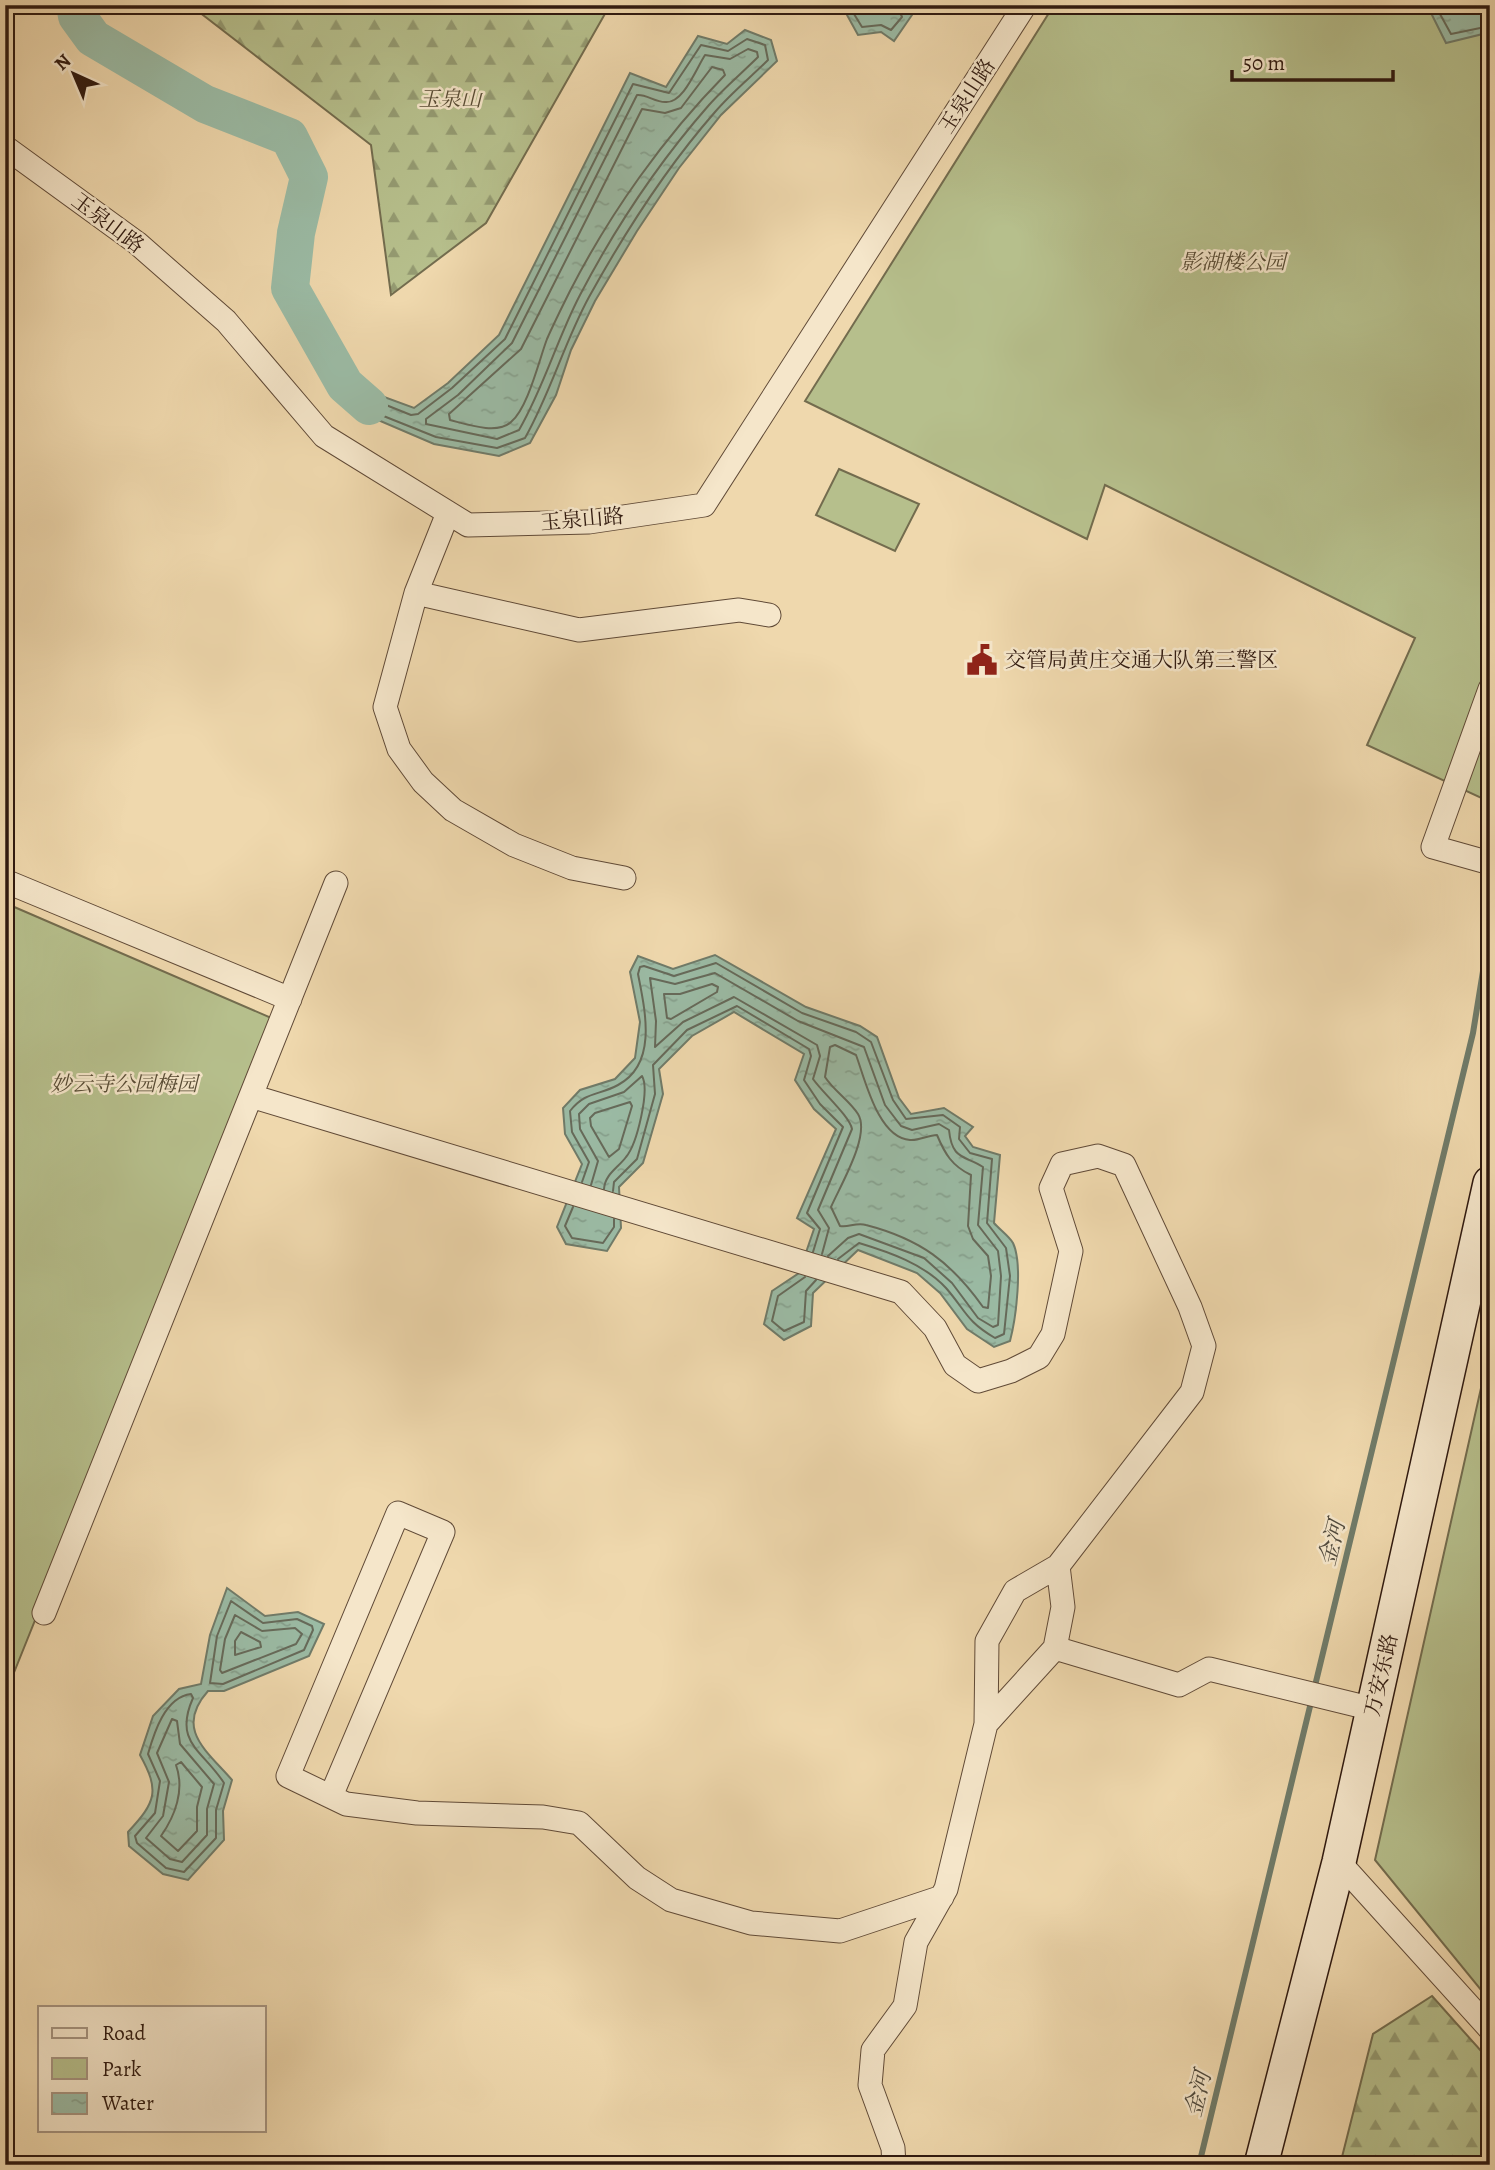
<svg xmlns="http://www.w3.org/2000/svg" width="1495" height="2170" viewBox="0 0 1495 2170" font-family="Alegreya,'Noto Serif SC',serif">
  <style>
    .green { fill: #b6bf8c; stroke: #736c4e; stroke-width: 2 }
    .forest { fill: url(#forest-firs); stroke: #736c4e; stroke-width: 2 }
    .water { fill: url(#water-ripples); stroke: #707b69; stroke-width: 2 }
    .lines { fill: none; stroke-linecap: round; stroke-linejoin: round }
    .shore { stroke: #666a5a; stroke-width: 2 }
    .stream { stroke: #707b69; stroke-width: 6 }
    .river { stroke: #9bbba5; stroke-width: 38 }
    .street-casing { stroke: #604a37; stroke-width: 25 }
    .secondary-casing { stroke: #301a10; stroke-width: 36 }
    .street { stroke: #f5e6ca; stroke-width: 23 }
    .secondary { stroke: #f5e6ca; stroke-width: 33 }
    .labels { text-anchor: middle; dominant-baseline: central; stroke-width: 5; stroke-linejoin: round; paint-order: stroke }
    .street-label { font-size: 21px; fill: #301a10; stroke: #f5e6ca }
    .park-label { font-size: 21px; font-style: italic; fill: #584c35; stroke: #f5e6ca }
    .poi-label { font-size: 21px; fill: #301a10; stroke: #f5e6ca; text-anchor: start }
    .water-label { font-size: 23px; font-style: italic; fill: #504a3d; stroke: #f5e6ca }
  </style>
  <defs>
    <pattern id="forest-firs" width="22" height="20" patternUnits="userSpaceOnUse" patternTransform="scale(1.75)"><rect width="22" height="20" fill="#b6bf8c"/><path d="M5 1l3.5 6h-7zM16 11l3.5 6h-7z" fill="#949a71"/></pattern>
    <pattern id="water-ripples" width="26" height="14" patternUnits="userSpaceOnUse" patternTransform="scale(1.75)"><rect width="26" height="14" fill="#9bbba5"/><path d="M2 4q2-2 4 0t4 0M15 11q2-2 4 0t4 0" fill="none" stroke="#86a08d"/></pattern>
  </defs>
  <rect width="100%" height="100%" fill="#efd8ad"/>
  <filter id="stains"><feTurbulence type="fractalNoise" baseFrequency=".00286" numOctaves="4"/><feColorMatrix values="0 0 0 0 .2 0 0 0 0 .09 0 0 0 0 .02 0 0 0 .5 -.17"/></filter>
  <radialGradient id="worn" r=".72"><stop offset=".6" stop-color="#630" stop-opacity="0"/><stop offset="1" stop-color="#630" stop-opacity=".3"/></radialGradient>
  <!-- green -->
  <path class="green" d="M1054,5H1490V802L1367,745L1415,638L1105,485L1087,539L805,401Z
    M839,469L919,504L895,551L816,515Z
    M5,903L276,1020L5,1695Z
    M1490,1348V2001L1375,1860Z"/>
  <!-- forest -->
  <path class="forest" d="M190,5H610L486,223L391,295L371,145Z
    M1432,1996L1490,2061V2165H1340L1373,2034Z"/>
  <!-- water -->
  <path class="water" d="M847,5H901L912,15L894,41L881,32L858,35L847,15Z
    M1427,5H1490V37L1487,33L1446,43Z
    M745,30L771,40L777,61L721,115L679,168L637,231L595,301L571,350L556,395L530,443L499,456L434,444L364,414L376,394L414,408L448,383L499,335L630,73L666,87L698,36L727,44Z
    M715,955L806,1007L860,1026L877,1037L899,1098L911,1114L944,1108L973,1127L965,1136L973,1147L1000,1155L994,1223C999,1229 1009,1236 1013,1243C1023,1264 1016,1318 1010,1341L994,1347L967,1329L940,1293L917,1273L858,1250L813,1293L811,1326L784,1340L764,1324L772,1291L799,1273L814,1229L797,1218L836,1129L814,1109L795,1080L804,1054L734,1012L692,1036L659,1069L663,1094L643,1163L619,1187L621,1228L607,1251L566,1244L557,1227L582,1164L565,1134L563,1108L580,1090L615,1079L635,1058L640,1022L630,972L638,956L673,969Z
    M227,1588L265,1616L298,1612L324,1624L309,1656L224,1691H208C174,1729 207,1751 232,1780L223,1811L224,1840L188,1880L163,1874L129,1846L128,1832C156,1802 160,1791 140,1755L153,1716L179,1689L201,1684L210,1635Z"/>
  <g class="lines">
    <!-- shore -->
    <path class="shore" d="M854,5V14L862,27L881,25L891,30L902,17L897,5
      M1435,5L1451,34L1490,26
      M747,39L765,45L768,60C751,77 731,93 715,112C666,168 625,232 589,297C564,343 551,392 525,438L497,448L436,437L376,413L381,403L411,415L418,414L452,388L505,339L633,84L669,93L701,45L728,51Z
      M748,49L757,52L758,57C742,73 724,88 709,105C659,162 615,228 580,295C557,339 544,387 519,430L497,439L426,424V419L458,395L512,343L637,95C646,94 655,102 665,102C683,104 696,69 705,55L730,59Z
      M712,67L723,70L725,75C664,137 610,213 570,291C562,307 554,323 547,339C539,360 528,408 511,422C497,435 466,424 450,420L449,414L521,349L642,109L665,113L681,108Z
      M712,984L718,987L717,992L671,1019L667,1018L664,994H680Z
      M835,1045L856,1055C865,1079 878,1138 910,1140C919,1141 928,1135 937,1135C945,1154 952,1166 971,1175L968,1226L973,1239L988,1256L991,1276L988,1308L983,1307C951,1262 920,1239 866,1225C856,1222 848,1228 840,1226L831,1207C840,1186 871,1135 858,1114C849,1100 834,1091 825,1077L830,1047Z
      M630,1102L632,1106L619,1149L609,1157L591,1126L590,1118L595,1113Z
      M582,1182L589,1162L572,1132L570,1111C586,1091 598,1096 618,1085C658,1064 645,1010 638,974L640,967L644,966L674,976L716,963L802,1013L856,1032L871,1042L893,1100L906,1119L943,1115L960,1127L959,1139L970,1153L992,1159L987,1223L1006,1248L1010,1276L1004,1334L995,1338C966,1321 966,1311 946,1288C924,1264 889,1252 859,1243L838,1259
      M591,1185L598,1161L580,1129L579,1114L589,1104L624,1092L642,1076C650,1090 637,1144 626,1157C618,1168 605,1174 604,1189
      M613,1191L614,1182L637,1159L655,1094L653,1065L687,1030L737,1006L809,1049L811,1056L804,1080L820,1104L843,1127L807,1213L820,1229L813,1252
      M573,1207L565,1226L572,1238L603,1243L614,1227V1219
      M822,1254L829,1228L818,1210L852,1129C850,1117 823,1093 813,1079L820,1056L817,1045L734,997L683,1022L655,1047L656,1021L650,978L675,984L715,973L798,1021L864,1047L885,1105L901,1126L912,1130L939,1124L949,1130C952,1160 964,1155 983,1167L978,1225L998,1251L1001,1276L998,1325L993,1327L978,1318L952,1283L924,1258L859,1234L848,1238L828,1256
      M805,1277L778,1296L772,1321L784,1331L804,1322L806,1291L816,1280
      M231,1601L263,1623L297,1619L312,1626L313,1630L304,1650L223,1684L210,1683L217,1636Z
      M235,1615L262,1631L295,1628L302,1634L296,1644L222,1673L220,1670L225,1639Z
      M241,1632L260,1642L261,1647L235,1655V1641Z
      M191,1694L193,1698C173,1743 203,1750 224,1783L216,1810V1838L184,1872L166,1868L137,1843L135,1836L155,1813L160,1781L148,1754C154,1733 165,1697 191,1694Z
      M172,1719L177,1721L180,1744L214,1784L207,1809V1835L182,1862L170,1859L146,1838L163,1816L169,1782L157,1753Z
      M181,1762L202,1787L197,1807V1831L178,1851L161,1836C175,1816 185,1790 176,1765Z"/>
    <!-- stream -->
    <path class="stream" d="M1199,2165L1473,1033L1490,928"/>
    <!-- river -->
    <path class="river" d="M75,5L77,16L93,38L205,104L289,137L309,177L296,233L290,288L345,385L369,406"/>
    <defs>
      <path id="street" d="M5,147L137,243L226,321L324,436L468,525L589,522L704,505L1025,5
        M448,513L416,593L385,707L399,749L423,782L453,810L514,845L572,868L624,878
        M416,593L579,630L739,610L769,615
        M1490,689L1433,847L1490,863
        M5,881L290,999
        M251,1096L901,1292L935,1328L955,1365L978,1381L1011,1371L1039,1357L1053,1334L1071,1251L1051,1188L1062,1164L1098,1156L1124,1165L1190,1307L1204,1346L1192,1392L1058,1566
        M44,1613L336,883
        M1055,1648L986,1724L987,1641L1015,1591L1058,1566L1063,1607L1055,1648L1179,1685L1209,1669L1373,1709
        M331,1796L443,1532L398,1513L288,1776L346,1804L417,1813L543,1817L579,1823L637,1878L671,1900L751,1923L840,1931L942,1897
        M1339,1862L1490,2029
        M894,2165L893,2148L870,2085L873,2050L905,2006L916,1942L946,1889L986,1724"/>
      <path id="secondary" d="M1261,2165L1339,1862L1490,1183"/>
    </defs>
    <!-- street casing -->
    <use href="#street" class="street-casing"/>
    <!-- secondary casing -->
    <use href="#secondary" class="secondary-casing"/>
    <!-- street -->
    <use href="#street" class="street"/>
    <!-- secondary -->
    <use href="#secondary" class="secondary"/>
  </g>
  <!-- icons -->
  <defs>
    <symbol id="civic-bare" viewBox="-9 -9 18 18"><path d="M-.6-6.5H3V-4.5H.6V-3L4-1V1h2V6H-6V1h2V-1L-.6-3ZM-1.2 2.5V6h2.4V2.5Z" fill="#8f2418" stroke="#f5e6ca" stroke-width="2.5" paint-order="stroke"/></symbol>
  </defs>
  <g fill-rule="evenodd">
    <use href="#civic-bare" x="960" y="638" width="44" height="44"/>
  </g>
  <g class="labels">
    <!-- street labels -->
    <g class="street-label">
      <text transform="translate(967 96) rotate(-57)">玉泉山路</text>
      <text transform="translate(108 223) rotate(37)">玉泉山路</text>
      <text transform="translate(582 519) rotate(-5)">玉泉山路</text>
      <text transform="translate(1381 1675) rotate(-77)">万安东路</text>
    </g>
    <!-- park labels -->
    <g class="park-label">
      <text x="450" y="99">玉泉山</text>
      <text x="1233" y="262">影湖楼公园</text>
      <text x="124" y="1084">妙云寺公园梅园</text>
    </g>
    <!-- poi labels -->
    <g class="poi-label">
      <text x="1005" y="660">交管局黄庄交通大队第三警区</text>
    </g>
    <!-- water labels -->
    <g class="water-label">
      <text transform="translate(1332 1543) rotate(-76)">金河</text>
      <text transform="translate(1198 2094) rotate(-76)">金河</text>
    </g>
  </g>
  <!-- margin -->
  <rect width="1495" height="2170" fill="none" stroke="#efd8ad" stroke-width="28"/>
  <rect x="7" y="7" width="1481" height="2156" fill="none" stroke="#301a10" stroke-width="3.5"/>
  <rect x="14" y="14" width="1467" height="2142" fill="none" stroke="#301a10" stroke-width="2"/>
  <!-- legend -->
  <rect x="38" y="2006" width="228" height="126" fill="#f5e6ca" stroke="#a69480" stroke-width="2"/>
  <rect x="52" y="2028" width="35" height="10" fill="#f5e6ca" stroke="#a69480" stroke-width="2"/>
  <text x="102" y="2040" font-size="21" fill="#301a10">Road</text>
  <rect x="52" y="2058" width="35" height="21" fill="#b6bf8c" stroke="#a69480" stroke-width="2"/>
  <text x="102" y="2076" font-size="21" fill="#301a10">Park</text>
  <rect x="52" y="2093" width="35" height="21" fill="url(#water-ripples)" stroke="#a69480" stroke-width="2"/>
  <text x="102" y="2110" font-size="21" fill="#301a10">Water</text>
  <!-- north arrow -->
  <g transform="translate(74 74) rotate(316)" stroke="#f5e6ca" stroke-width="5" paint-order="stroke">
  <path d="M0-5L12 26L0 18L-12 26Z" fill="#301a10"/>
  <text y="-10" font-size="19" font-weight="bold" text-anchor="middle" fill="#301a10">N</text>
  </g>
  <!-- scale -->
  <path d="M1232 70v10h161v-10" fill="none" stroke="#301a10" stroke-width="3.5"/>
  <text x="1243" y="70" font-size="21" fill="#301a10" stroke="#f5e6ca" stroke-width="5" paint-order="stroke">50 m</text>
  <rect width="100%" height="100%" filter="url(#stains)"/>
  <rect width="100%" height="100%" fill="url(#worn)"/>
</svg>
